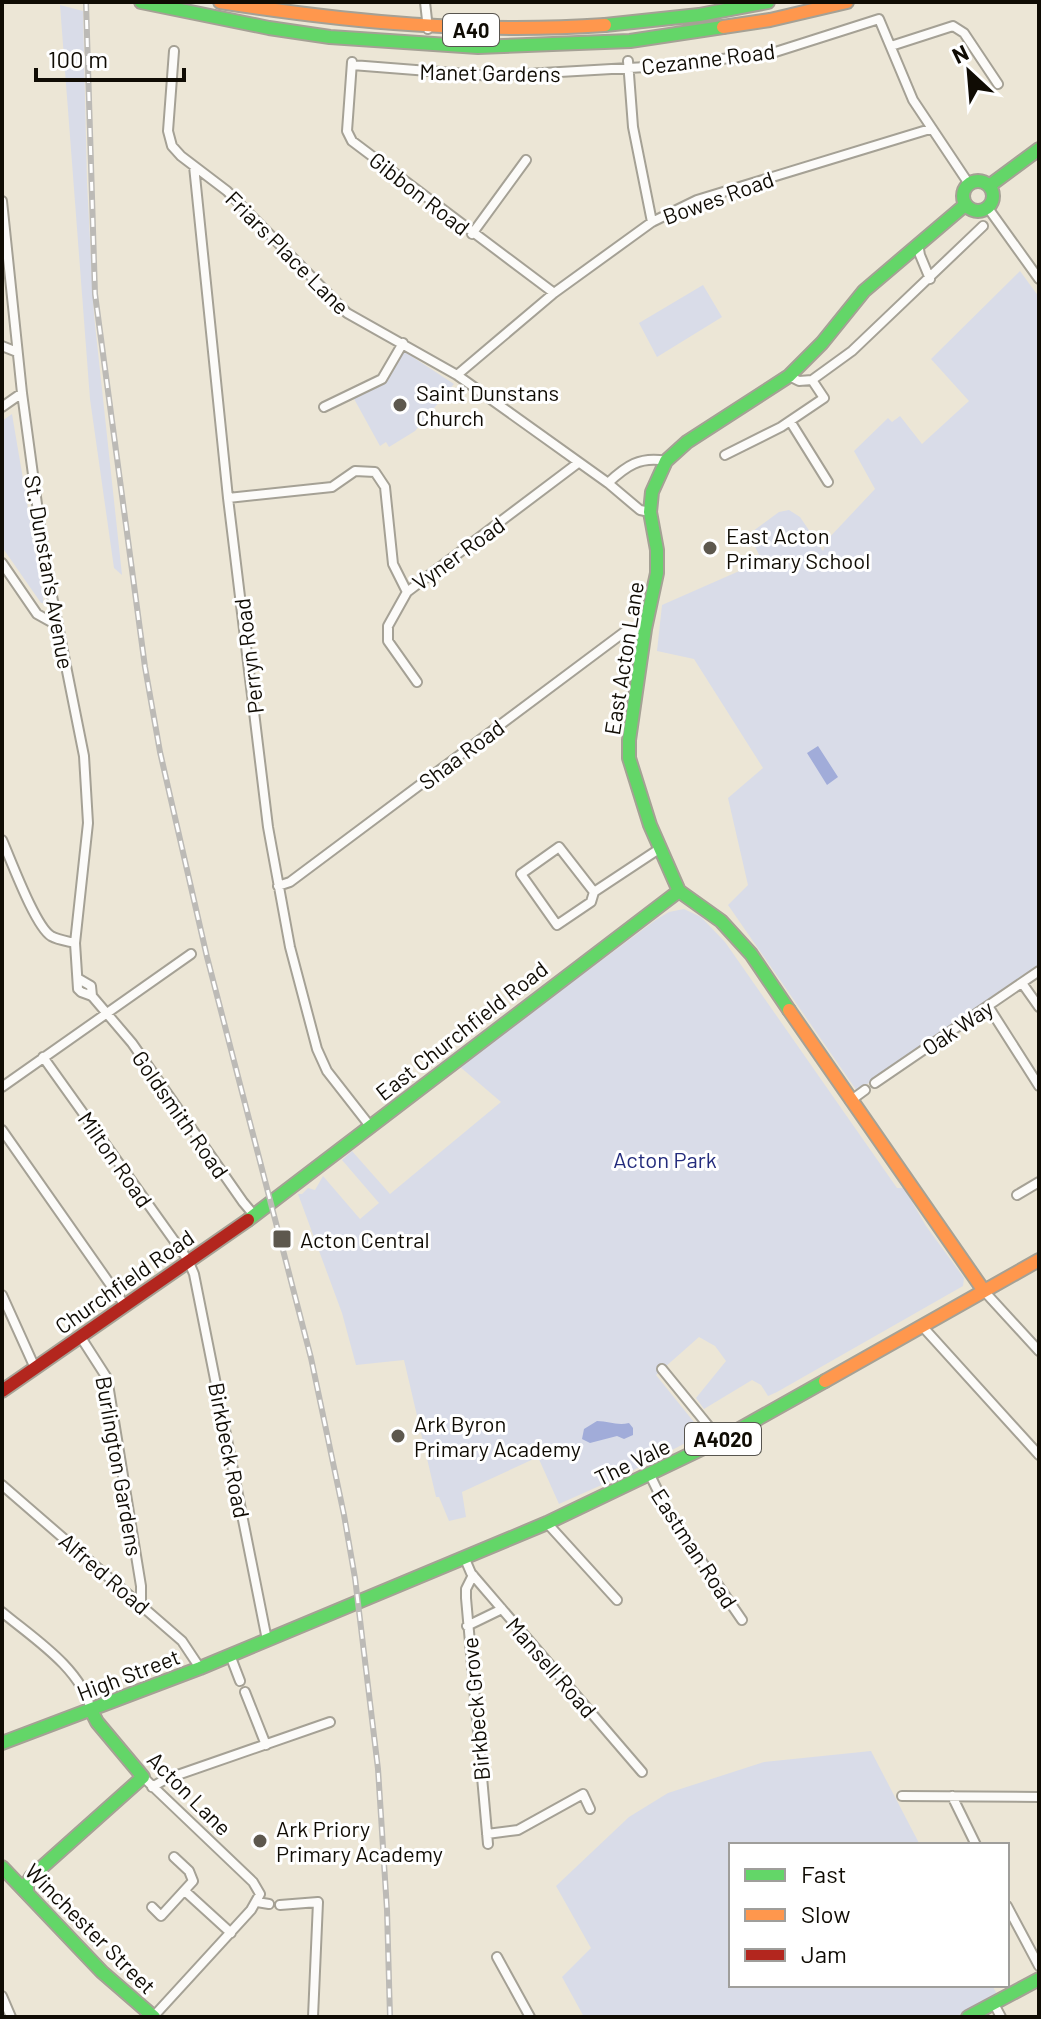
<svg xmlns="http://www.w3.org/2000/svg" width="1041" height="2019" viewBox="0 0 1041 2019" font-family="Barlow,sans-serif">
  <style>
    .green { fill: #d9dce8 }
    .water { fill: #a1acd9 }
    .lines { fill: none; stroke-linecap: round; stroke-linejoin: round }
    .street-casing { stroke: #a5a195; stroke-width: 12 }
    .fast-casing { stroke: #a5a195; stroke-width: 16 }
    .slow-casing { stroke: #a5a195; stroke-width: 16 }
    .jam-casing { stroke: #a5a195; stroke-width: 16 }
    .street { stroke: #fcfbf9; stroke-width: 8 }
    .fast { stroke: #63d668; stroke-width: 12 }
    .slow { stroke: #ff974d; stroke-width: 12 }
    .jam { stroke: #b3261e; stroke-width: 12 }
    .rail-casing { stroke: #bcbab6; stroke-width: 6 }
    .rail { stroke: #fff; stroke-width: 3; stroke-dasharray: 9; stroke-linecap: butt }
    .poi-dot { fill: #5d584e; stroke: #fff; stroke-width: 3 }
    .labels { text-anchor: middle; dominant-baseline: central; stroke-width: 6; stroke-linejoin: round; paint-order: stroke }
    .shield { fill: #fff; stroke: #58554f; stroke-width: 2 }
    .shield-label { font-size: 20px; font-weight: bold; fill: #100c04 }
    .street-label { font-size: 22px; fill: #100c04; stroke: #fff }
    .poi-label { font-size: 22px; fill: #100c04; stroke: #fff; text-anchor: start }
    .park-label { font-size: 22px; fill: #232b7c; stroke: #fff }
  </style>
  <rect width="100%" height="100%" fill="#ece6d6"/>
  <!-- green -->
  <path class="green" d="M60,5L83,11L87,183L94,315L122,575L114,568L90,399Z
    M1020,271L1039,297V967L857,1091L728,905L748,885L728,798L763,768L694,659L657,651L662,605L762,561L749,534L779,512L789,510L800,517L823,551L827,540L875,489L854,451L888,418L892,422L900,416L922,444L969,401L931,359Z
    M703,285L722,317L657,357L639,323Z
    M402,350L454,384L415,431L389,447L386,442L380,446L353,397L384,380Z
    M12,414L44,603H41L2,547V421Z
    M684,909L701,917L725,942L897,1188H904L926,1226L964,1278L963,1286L777,1392L768,1396L761,1385L752,1380L704,1409L696,1398L726,1361L715,1346L699,1337L656,1375L702,1432L701,1435L624,1475L559,1504L538,1457L462,1492L466,1517L449,1521L439,1497H436L404,1360L356,1365L342,1313L298,1194H302L308,1188L315,1190L323,1176L360,1219L379,1203L342,1160L352,1151L390,1194L501,1102L459,1066L657,919L669,912Z
    M871,1751L920,1845H731V1985H992L998,1996L955,2017H584L562,1977L591,1948L556,1886L629,1817L668,1793L764,1762Z"/>
  <!-- water -->
  <path class="water" d="M818,746L838,777L827,785L807,753Z
    M597,1421C609,1421 617,1426 629,1423L633,1428V1435L624,1439L617,1436L590,1443L582,1439L584,1429Z"/>
  <g class="lines">
    <defs>
      <path id="street" d="M425,2L428,29
        M891,46L953,26L964,33L998,84
        M174,51L168,131L172,146L181,156L227,191L347,313L457,375L608,483L640,510L650,512
        M628,61L633,127L652,222
        M352,62L347,131L352,141L554,293
        M352,65L492,76L646,67L769,54L879,19L913,100L969,184
        M194,166L228,498L268,827L290,947L317,1049L327,1071L370,1126
        M2,201L22,393L44,556L84,756L88,823L75,943L78,989L81,992L92,996L132,1043L243,1202L254,1215
        M988,208L1039,279
        M472,234L526,160
        M918,244L920,255L930,279
        M2,346L17,352
        M457,375L554,293L652,222L697,200L930,129
        M789,376L799,381L812,380L852,351L983,226
        M2,407L22,393
        M324,407L382,379L403,343
        M790,421L828,482
        M725,455L781,427L824,398L812,380
        M608,483C626,466 640,456 666,461
        M228,498L332,487L355,471L375,472L385,487L393,564L407,592L578,463
        M2,563L37,614L55,624
        M407,592L388,626V641L417,682
        M2,840C11,860 35,926 51,936C58,940 67,941 75,943
        M278,886L290,882L627,630L645,629
        M594,892L591,902L557,925L521,874L559,847L594,892L659,849
        M79,979L91,986L92,996
        M1022,983L1039,1007
        M988,1006L1039,1086
        M43,1057L188,1260L194,1274L267,1640
        M875,1083L1039,971
        M2,1087L191,954
        M850,1101L865,1090
        M2,1130L124,1304
        M1017,1195L1039,1182
        M984,1291L1039,1351
        M2,1295L35,1368
        M922,1326L1039,1455
        M80,1336L107,1378L141,1586V1604
        M662,1369L720,1440
        M650,1475L669,1514L742,1620
        M2,1485L182,1641L200,1668
        M547,1523L617,1600
        M465,1559L471,1573L642,1772
        M473,1575L466,1589V1598L488,1844
        M2,1612C33,1638 81,1668 91,1710
        M467,1626L502,1609
        M230,1655L240,1681
        M245,1692L266,1745
        M143,1777L253,1882L260,1894L251,1910L153,2017
        M152,1787L166,1779L330,1722
        M902,1796L1039,1797
        M952,1796L976,1845
        M487,1834L518,1830L583,1794L590,1809
        M186,1892L231,1933
        M257,1902L269,1904
        M280,1905L318,1902L313,2017
        M1007,1906L1039,1966
        M152,1907L161,1916L193,1881L189,1871L174,1857
        M497,1957L530,2017
        M2,1996L11,2017
        M994,2004L1001,2017"/>
      <path id="fast" d="M141,2L269,28L330,37L478,47L630,41L723,27
        M605,25L699,15L768,2
        M963 196a15 15 0 1 1 30 0a15 15 0 1 1-30 0Z
        M989,186L1039,149
        M789,1010L751,954L721,921L679,891L650,825L629,758V740L645,629L657,573V550L650,512L652,492L666,461L687,442L789,376L822,343L864,291L965,205
        M248,1220L679,891
        M2,1743L200,1668L547,1523L720,1440L825,1381
        M2,1867L102,1972L154,2017
        M27,1892V1884L31,1877L143,1777L97,1722L91,1710
        M968,2017L1039,1979"/>
      <path id="slow" d="M220,2C348,22 476,34 605,25
        M723,27L770,20L847,2
        M789,1010L984,1291
        M825,1381L1039,1260"/>
      <path id="jam" d="M2,1391L248,1220"/>
    </defs>
    <!-- street casing -->
    <use href="#street" class="street-casing"/>
    <!-- fast casing -->
    <use href="#fast" class="fast-casing"/>
    <!-- slow casing -->
    <use href="#slow" class="slow-casing"/>
    <!-- jam casing -->
    <use href="#jam" class="jam-casing"/>
    <!-- street -->
    <use href="#street" class="street"/>
    <!-- fast -->
    <use href="#fast" class="fast"/>
    <!-- slow -->
    <use href="#slow" class="slow"/>
    <!-- jam -->
    <use href="#jam" class="jam"/>
    <defs>
      <path id="rail" d="M86,2L95,294L145,667L160,752L207,957L311,1358L344,1515L355,1578L378,1769L387,1910L390,2017"/>
    </defs>
    <!-- rail casing -->
    <use href="#rail" class="rail-casing"/>
    <!-- rail -->
    <use href="#rail" class="rail"/>
  </g>
  <!-- markers -->
  <g class="poi-dot">
    <circle cx="400" cy="405" r="8"/>
    <circle cx="710" cy="548" r="8"/>
    <rect x="272" y="1229" width="20" height="20" rx="4"/>
    <circle cx="398" cy="1436" r="8"/>
    <circle cx="260" cy="1841" r="8"/>
  </g>
  <g class="labels">
    <!-- shield labels -->
    <g class="shield">
      <rect x="443" y="14" width="56" height="32" rx="6"/>
      <rect x="685" y="1423" width="76" height="32" rx="6"/>
    </g>
    <g class="shield-label">
      <text x="471" y="30">A40</text>
      <text x="723" y="1439">A4020</text>
    </g>
    <!-- street labels -->
    <g class="street-label">
      <text transform="translate(708 58) rotate(-7)">Cezanne Road</text>
      <text transform="translate(490 72) rotate(1)">Manet Gardens</text>
      <text transform="translate(420 193) rotate(38)">Gibbon Road</text>
      <text transform="translate(718 197) rotate(-20)">Bowes Road</text>
      <text transform="translate(288 252) rotate(45)">Friars Place Lane</text>
      <text transform="translate(458 553) rotate(-36)">Vyner Road</text>
      <text transform="translate(50 572) rotate(80)">St. Dunstan's Avenue</text>
      <text transform="translate(248 656) rotate(-97)">Perryn Road</text>
      <text transform="translate(623 658) rotate(-81)">East Acton Lane</text>
      <text transform="translate(461 754) rotate(-37)">Shaa Road</text>
      <text transform="translate(957 1027) rotate(-34)">Oak Way</text>
      <text transform="translate(461 1030) rotate(-38)">East Churchfield Road</text>
      <text transform="translate(181 1114) rotate(55)">Goldsmith Road</text>
      <text transform="translate(116 1159) rotate(55)">Milton Road</text>
      <text transform="translate(124 1281) rotate(-35)">Churchfield Road</text>
      <text transform="translate(230 1450) rotate(79)">Birkbeck Road</text>
      <text transform="translate(632 1461) rotate(-26)">The Vale</text>
      <text transform="translate(120 1466) rotate(80)">Burlington Gardens</text>
      <text transform="translate(695 1548) rotate(57)">Eastman Road</text>
      <text transform="translate(105 1573) rotate(41)">Alfred Road</text>
      <text transform="translate(552 1667) rotate(49)">Mansell Road</text>
      <text transform="translate(128 1674) rotate(-21)">High Street</text>
      <text transform="translate(475 1709) rotate(-95)">Birkbeck Grove</text>
      <text transform="translate(190 1793) rotate(45)">Acton Lane</text>
      <text transform="translate(91 1928) rotate(45)">Winchester Street</text>
    </g>
    <!-- poi labels -->
    <g class="poi-label">
      <text x="416" y="392">Saint Dunstans<tspan x="416" dy="25">Church</tspan></text>
      <text x="726" y="535">East Acton<tspan x="726" dy="25">Primary School</tspan></text>
      <text x="300" y="1239">Acton Central</text>
      <text x="414" y="1423">Ark Byron<tspan x="414" dy="25">Primary Academy</tspan></text>
      <text x="276" y="1828">Ark Priory<tspan x="276" dy="25">Primary Academy</tspan></text>
    </g>
    <!-- park labels -->
    <g class="park-label">
      <text x="665" y="1159">Acton Park</text>
    </g>
  </g>
  <!-- border -->
  <rect width="1041" height="2019" fill="none" stroke="#100c04" stroke-width="8"/>
  <!-- legend -->
  <rect x="729" y="1843" width="280" height="144" fill="#ffffff" stroke="#9f9e9b" stroke-width="2"/>
  <rect x="745" y="1869" width="40" height="12" fill="#63d668" stroke="#9f9e9b" stroke-width="2"/>
  <text x="801" y="1883" font-size="24" fill="#100c04">Fast</text>
  <rect x="745" y="1909" width="40" height="12" fill="#ff974d" stroke="#9f9e9b" stroke-width="2"/>
  <text x="801" y="1923" font-size="24" fill="#100c04">Slow</text>
  <rect x="745" y="1949" width="40" height="12" fill="#b3261e" stroke="#9f9e9b" stroke-width="2"/>
  <text x="801" y="1963" font-size="24" fill="#100c04">Jam</text>
  <!-- north arrow -->
  <g transform="translate(969 72) rotate(334)" stroke="#ffffff" stroke-width="6" paint-order="stroke">
  <path d="M0-6L14 30L0 20L-14 30Z" fill="#100c04"/>
  <text y="-12" font-size="22" font-weight="bold" text-anchor="middle" fill="#100c04">N</text>
  </g>
  <!-- scale -->
  <path d="M36 68v12h148v-12" fill="none" stroke="#100c04" stroke-width="4"/>
  <text x="48" y="68" font-size="24" fill="#100c04" stroke="#ffffff" stroke-width="6" paint-order="stroke">100 m</text>
</svg>
